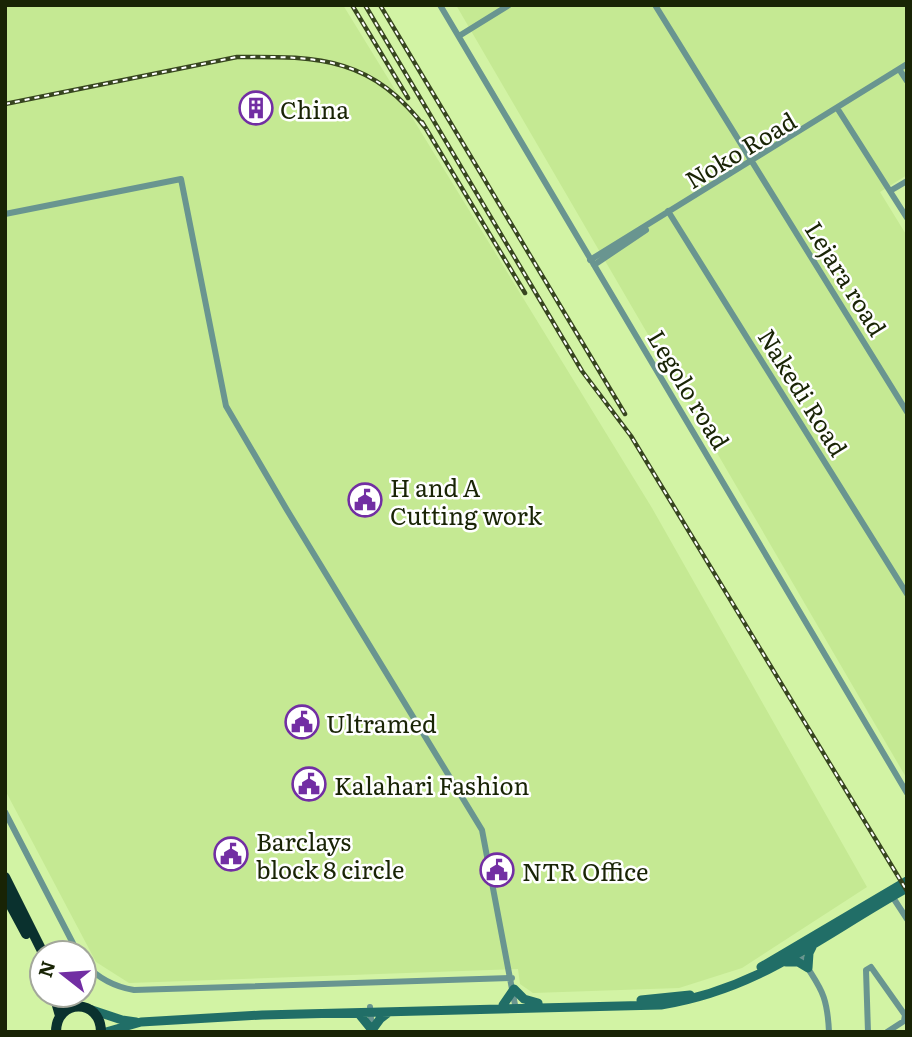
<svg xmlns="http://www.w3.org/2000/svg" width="912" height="1037" viewBox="0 0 912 1037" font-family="Literata,serif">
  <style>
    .built { fill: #c5e993 }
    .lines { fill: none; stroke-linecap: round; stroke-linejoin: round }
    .street { stroke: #699590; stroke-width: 6 }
    .secondary { stroke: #216e67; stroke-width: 9 }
    .highway { stroke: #0a312e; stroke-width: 10 }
    .rail-casing { stroke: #37451f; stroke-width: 4.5 }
    .rail { stroke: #fff; stroke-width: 2; stroke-dasharray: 5; stroke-linecap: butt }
    .labels { text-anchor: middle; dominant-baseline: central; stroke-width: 5; stroke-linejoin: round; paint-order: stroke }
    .poi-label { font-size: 24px; fill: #192405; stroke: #fff; text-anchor: start }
    .street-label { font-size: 24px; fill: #192405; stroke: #fff }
  </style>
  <rect width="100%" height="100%" fill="#d2f3a4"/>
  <!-- built -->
  <path class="built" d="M5,5H343L652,508L867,887L742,968L679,988L533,993L520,984L518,969L129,983L96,962L5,790Z
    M456,5H907V175L880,192L907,236V779Z"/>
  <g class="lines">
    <!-- street -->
    <path class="street" d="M440,5L907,793
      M655,5L907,412
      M459,36L509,5
      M901,72L907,81
      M839,111L907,218
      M890,191L907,181
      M668,211L907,594
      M5,214L181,179L226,406L287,510L482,830L516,1010
      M590,260L907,64
      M594,265L646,230
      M5,812L78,953
      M892,896L907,919
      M798,951C817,987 827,987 829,1032
      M84,963C97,977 115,987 134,990L512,978
      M370,1007L372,1030
      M868,1032L866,970L871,967L905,1015L904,1021L887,1032"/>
    <!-- secondary -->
    <path class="secondary" d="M786,962H798L808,968L809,953L812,947
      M761,967L907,881
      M641,1000L690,995
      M503,1005L514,989L524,999L538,1003
      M89,1009L122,1020L136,1022
      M359,1014L372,1030L380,1019L389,1012
      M106,1032L141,1022L262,1015L661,1005C761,989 822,935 907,888"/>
    <!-- highway -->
    <path class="highway" d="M5,877L43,953
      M5,895L26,934
      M54,995L60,1016
      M56,1032C56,998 101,998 101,1032"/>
    <defs>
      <path id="rail" d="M352,5L408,98
        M365,5L582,371L631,436L907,891
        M380,5L625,414
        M5,104L237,57C322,56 373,58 427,130
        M422,122L525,293"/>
    </defs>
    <!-- rail casing -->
    <use href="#rail" class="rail-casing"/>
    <!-- rail -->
    <use href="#rail" class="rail"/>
  </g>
  <!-- icons -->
  <defs>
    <symbol id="building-ring" viewBox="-11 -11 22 22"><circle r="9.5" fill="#fff" stroke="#722ea3" stroke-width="1.5"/><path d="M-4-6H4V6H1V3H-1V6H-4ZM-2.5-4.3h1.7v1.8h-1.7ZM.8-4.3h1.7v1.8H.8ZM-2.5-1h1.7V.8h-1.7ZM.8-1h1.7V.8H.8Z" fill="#722ea3"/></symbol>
    <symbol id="civic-ring" viewBox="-11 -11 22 22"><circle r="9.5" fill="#fff" stroke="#722ea3" stroke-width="1.5"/><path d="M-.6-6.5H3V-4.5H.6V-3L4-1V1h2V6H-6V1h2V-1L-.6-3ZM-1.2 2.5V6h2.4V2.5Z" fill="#722ea3"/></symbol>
  </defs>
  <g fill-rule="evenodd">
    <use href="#building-ring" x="237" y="89" width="38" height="38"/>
    <use href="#civic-ring" x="346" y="481" width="38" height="38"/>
    <use href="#civic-ring" x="283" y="703" width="38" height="38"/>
    <use href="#civic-ring" x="290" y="765" width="38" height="38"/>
    <use href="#civic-ring" x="212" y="835" width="38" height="38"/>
    <use href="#civic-ring" x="478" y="851" width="38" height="38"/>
  </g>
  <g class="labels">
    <!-- poi labels -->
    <g class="poi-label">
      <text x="280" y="108">China</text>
      <text x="390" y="486">H and A<tspan x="390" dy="28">Cutting work</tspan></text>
      <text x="326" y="722">Ultramed</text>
      <text x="334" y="784">Kalahari Fashion</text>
      <text x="256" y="840">Barclays<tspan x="256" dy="28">block 8 circle</tspan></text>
      <text x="522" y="870">NTR Office</text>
    </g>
    <!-- street labels -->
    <g class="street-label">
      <text transform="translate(740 149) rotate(-31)">Noko Road</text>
      <text transform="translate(847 278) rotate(58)">Lejara road</text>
      <text transform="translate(690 389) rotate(59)">Legolo road</text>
      <text transform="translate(804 392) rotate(58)">Nakedi Road</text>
    </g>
  </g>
  <!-- border -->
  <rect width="912" height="1037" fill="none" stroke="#192405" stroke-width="14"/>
  <!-- north arrow -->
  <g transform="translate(63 974) rotate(287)"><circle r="33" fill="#ffffff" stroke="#a3a79b" stroke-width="2"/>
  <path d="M0-5L12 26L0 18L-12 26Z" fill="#722ea3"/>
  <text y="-10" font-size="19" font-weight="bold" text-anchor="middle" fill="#192405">N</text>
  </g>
</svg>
